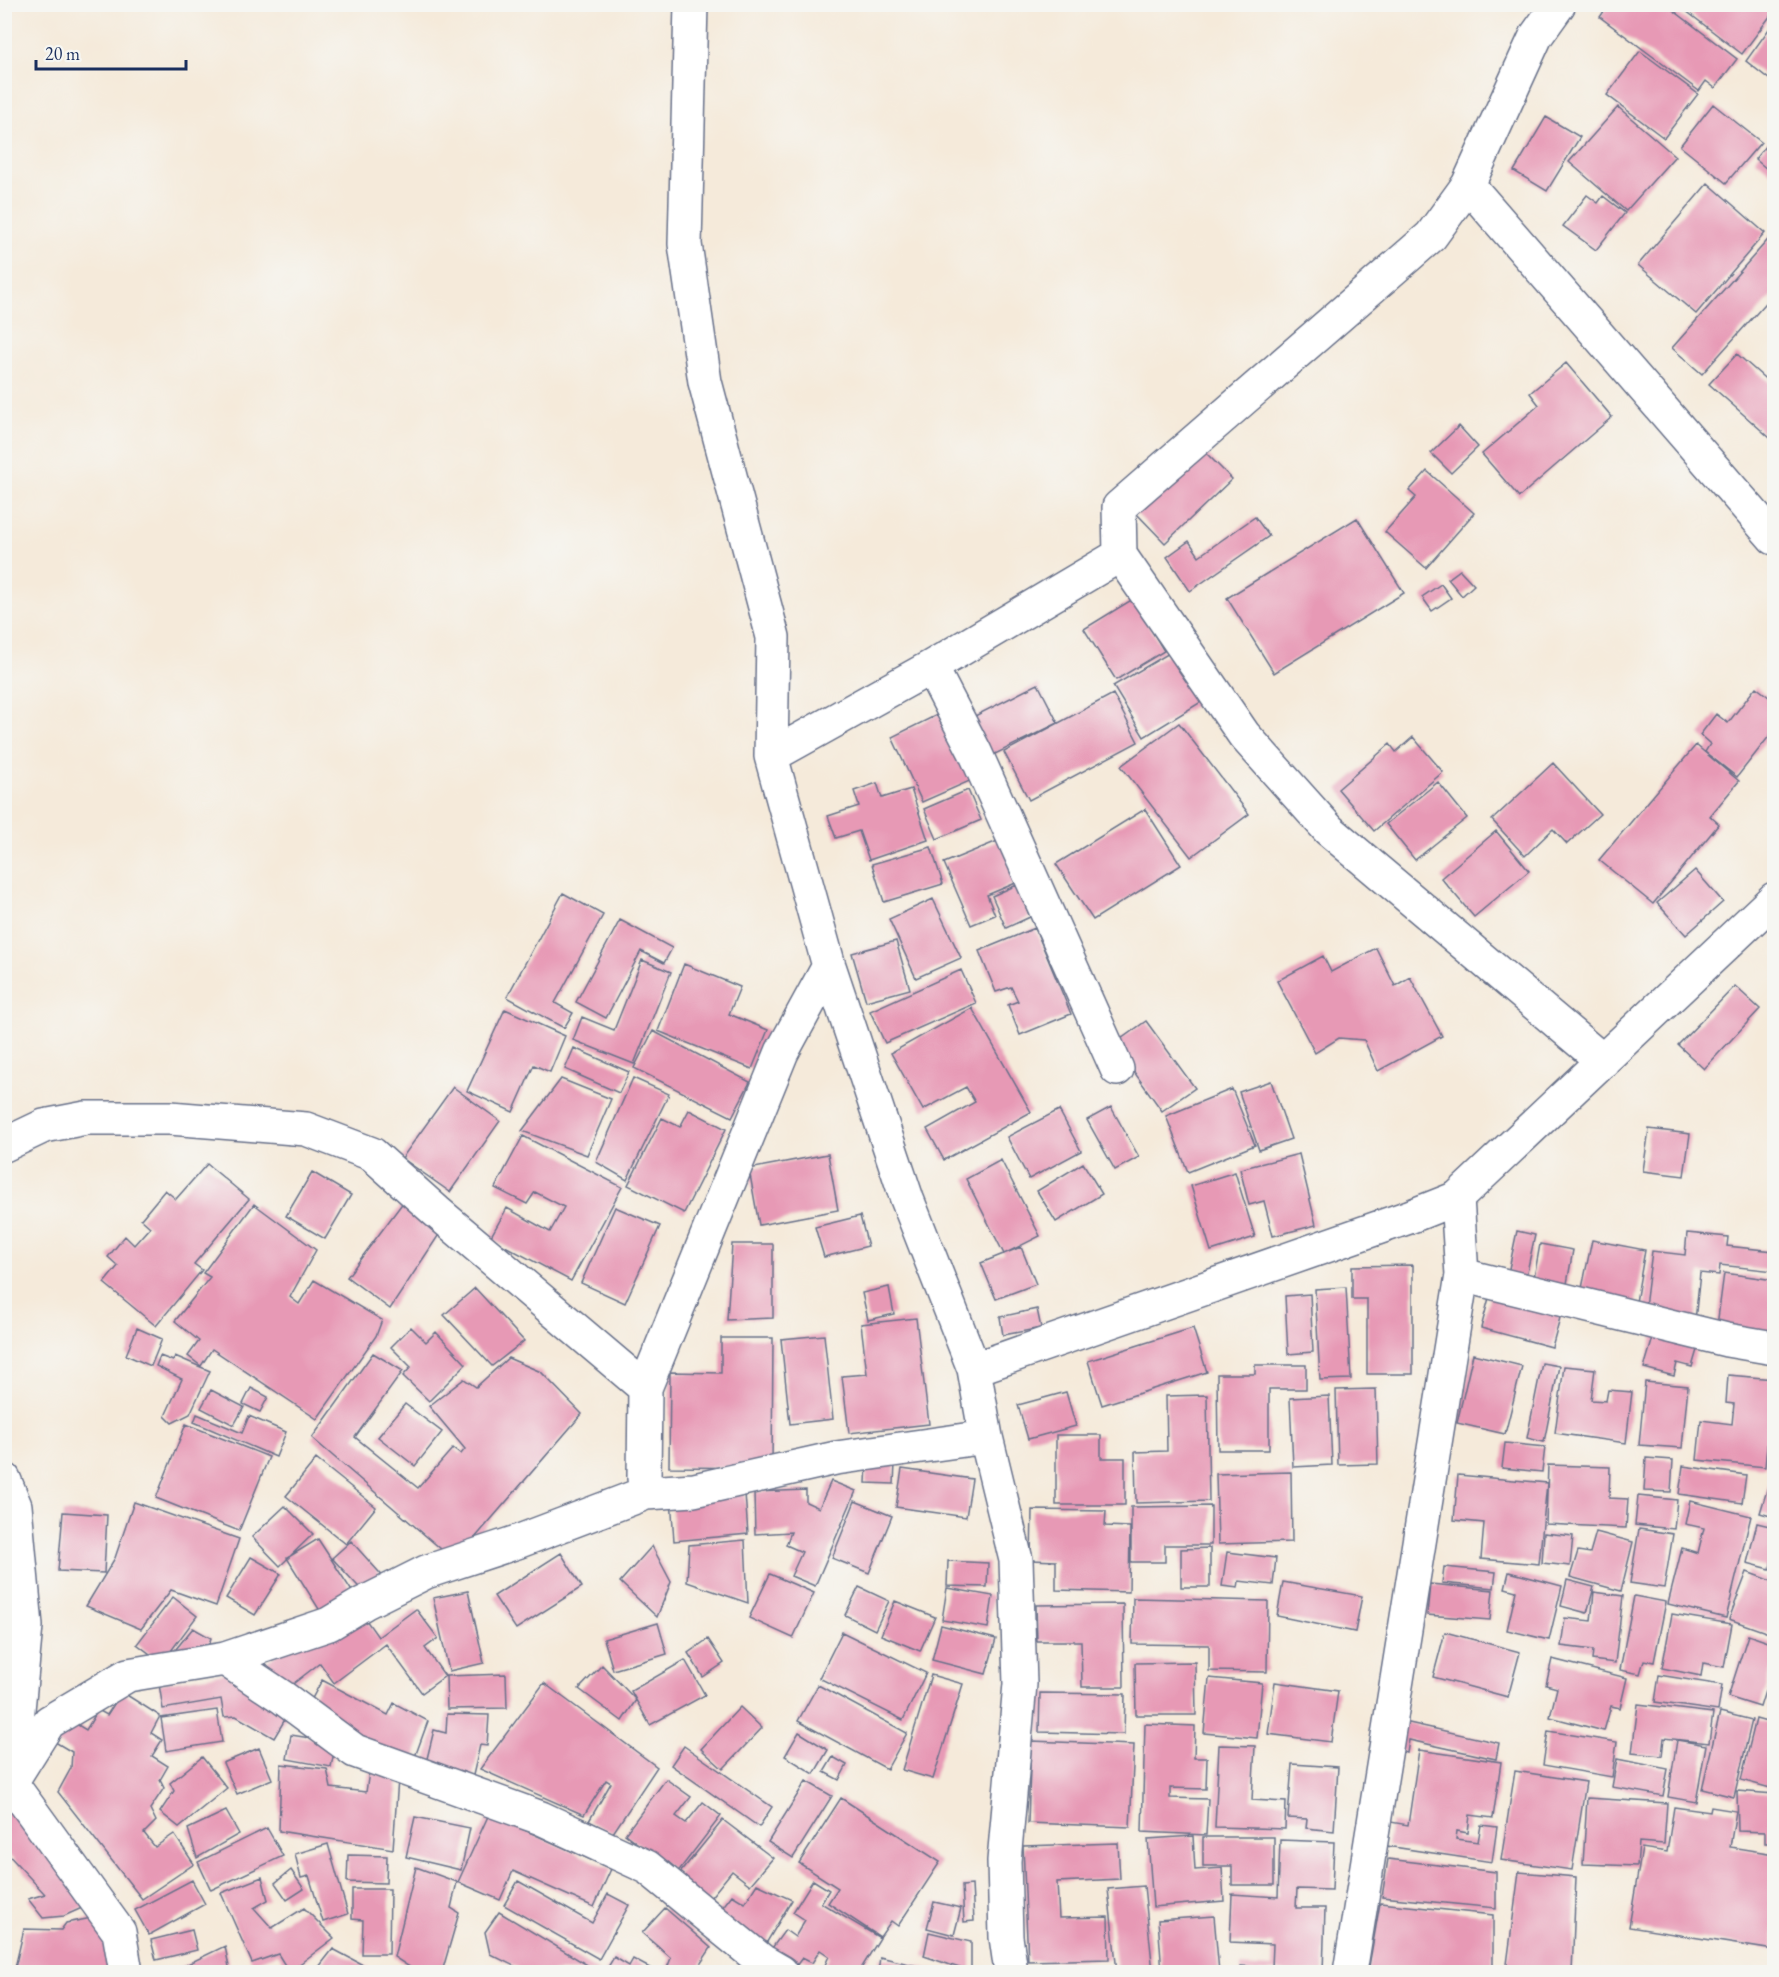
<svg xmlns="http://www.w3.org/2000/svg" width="1779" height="1977" viewBox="0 0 1779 1977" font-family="'EB Garamond',serif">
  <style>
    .building { fill: #e799b5 }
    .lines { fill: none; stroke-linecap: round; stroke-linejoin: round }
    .minor-casing { stroke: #677089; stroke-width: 36 }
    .minor { stroke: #fff; stroke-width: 33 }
  </style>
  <rect width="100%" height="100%" fill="#f6f6f2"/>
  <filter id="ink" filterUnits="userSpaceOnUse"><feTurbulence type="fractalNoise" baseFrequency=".0167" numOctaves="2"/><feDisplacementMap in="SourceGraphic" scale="12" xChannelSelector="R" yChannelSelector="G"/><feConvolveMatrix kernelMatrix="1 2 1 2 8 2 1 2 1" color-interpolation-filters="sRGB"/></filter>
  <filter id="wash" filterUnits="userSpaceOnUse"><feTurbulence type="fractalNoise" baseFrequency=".008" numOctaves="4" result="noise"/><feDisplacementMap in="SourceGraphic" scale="24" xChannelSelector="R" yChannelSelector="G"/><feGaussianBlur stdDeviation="1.35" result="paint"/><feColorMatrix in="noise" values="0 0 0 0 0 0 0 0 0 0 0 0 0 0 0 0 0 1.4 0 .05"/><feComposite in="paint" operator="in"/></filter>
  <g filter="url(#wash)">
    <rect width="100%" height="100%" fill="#f5eada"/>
    <g id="blocks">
      <!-- building -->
      <path class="building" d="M1609,4H1665L1737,59L1715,88L1706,81L1699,91L1600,17Z
        M1677,4H1774V11L1742,54Z
        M1774,22V83L1746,61Z
        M1640,51L1698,94L1664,138L1607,95Z
        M1713,104L1761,142L1726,183L1680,146Z
        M1618,107L1675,156L1626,211L1569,162Z
        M1546,117L1580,137L1547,191L1514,171Z
        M1774,135V175L1755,159Z
        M1708,183L1765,233L1696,314L1638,265Z
        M1587,195L1598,203L1603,196L1625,213L1596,250L1563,226Z
        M1774,233V294L1702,374L1672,348Z
        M1737,354L1771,384L1774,380V433L1770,438L1709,384Z
        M1566,363L1612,417L1519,497L1482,454L1539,405L1530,393Z
        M1459,426L1478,447L1451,473L1431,453Z
        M1203,450L1232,479L1165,543L1136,513Z
        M1427,471L1474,513L1426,568L1385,532L1416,497L1409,491Z
        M1255,517L1269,536L1190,591L1167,557L1189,541L1199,556Z
        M1357,518L1404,593L1274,673L1227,598Z
        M1460,570L1474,585L1462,596L1448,579Z
        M1441,584L1451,598L1432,611L1422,597Z
        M1133,599L1164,651L1116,680L1084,629Z
        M1171,652L1201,702L1144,737L1113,686Z
        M1038,684L1058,723L983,760L963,722Z
        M1756,687L1774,701V730L1737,777L1705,752L1710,744L1700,735L1716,714L1728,723Z
        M1113,694L1138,742L1029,800L1004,752Z
        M949,709L981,776L922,802L892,737Z
        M1179,723L1249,814L1191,857L1121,766Z
        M1413,737L1443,772L1374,831L1338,789L1390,744L1396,752Z
        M1696,745L1739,781L1710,816L1719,824L1653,904L1599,860Z
        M1553,763L1600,814L1567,844L1553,829L1525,856L1492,820Z
        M1438,782L1467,818L1415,860L1386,824Z
        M877,783L882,798L911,789L928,840L869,860L859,831L836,838L828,816L859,806L854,791Z
        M968,790L981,820L937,839L924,809Z
        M1145,809L1181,865L1093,920L1056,864Z
        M1496,831L1529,871L1474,917L1441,878Z
        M1005,838L1023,880L987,895L995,915L971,925L944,863Z
        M931,847L943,884L884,902L872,864Z
        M1695,870L1723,902L1686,935L1657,903Z
        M1017,885L1030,917L1006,928L992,896Z
        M563,893L603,915L555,1003L573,1013L564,1028L507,997Z
        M933,899L961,958L916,978L889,919Z
        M620,920L672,948L664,963L641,951L606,1018L576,1002Z
        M1035,928L1071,1014L1020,1035L1008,1005L1018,1001L1011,987L996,992L979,951Z
        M896,941L910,989L866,1001L852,953Z
        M1376,948L1395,986L1410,977L1442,1036L1378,1071L1364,1040L1339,1038L1315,1053L1277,981L1323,956L1331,972Z
        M642,960L671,972L634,1064L573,1040L582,1017L614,1030Z
        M684,964L740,987L729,1014L768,1030L752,1069L658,1031Z
        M961,970L976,1003L885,1043L870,1011Z
        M1735,986L1760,1009L1704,1069L1678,1045Z
        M972,1008L1031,1112L944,1160L927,1129L975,1102L966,1087L923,1110L891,1053Z
        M505,1009L565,1036L550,1072L534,1065L513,1112L467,1091Z
        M1146,1021L1195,1088L1162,1111L1114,1044Z
        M653,1031L750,1082L732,1117L634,1068Z
        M574,1048L629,1072L619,1093L565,1069Z
        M633,1078L669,1094L627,1180L596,1162Z
        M561,1079L611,1099L587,1155L522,1131Z
        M1271,1081L1291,1139L1259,1150L1239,1092Z
        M453,1087L500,1121L450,1192L402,1158Z
        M1232,1089L1255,1145L1188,1172L1166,1116Z
        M1111,1107L1139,1157L1115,1170L1087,1120Z
        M689,1110L726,1129L684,1213L628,1185L662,1118L680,1127Z
        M1059,1110L1081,1151L1029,1179L1007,1137Z
        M1649,1129L1690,1134L1684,1176L1643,1171Z
        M523,1136L622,1187L571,1281L490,1238L507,1208L550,1232L564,1207L535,1192L527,1204L495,1188Z
        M828,1154L838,1210L759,1225L749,1169Z
        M1299,1154L1316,1225L1273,1236L1264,1201L1249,1205L1240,1169Z
        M1001,1160L1040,1236L1004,1254L966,1179Z
        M1083,1163L1102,1194L1056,1222L1037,1191Z
        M207,1164L249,1199L194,1264L202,1270L156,1326L104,1283L118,1266L108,1257L125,1236L134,1245L150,1227L141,1219L165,1190L176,1199Z
        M312,1172L351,1195L325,1239L286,1216Z
        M1235,1172L1255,1237L1211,1251L1191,1186Z
        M404,1201L444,1227L390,1309L347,1277Z
        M254,1204L316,1250L290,1297L299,1304L314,1280L382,1320L376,1336L317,1419L212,1349L201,1366L188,1356L199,1341L175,1321L210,1277L203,1273Z
        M615,1207L660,1226L625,1303L581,1283Z
        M860,1216L868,1246L824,1257L815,1227Z
        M1517,1231L1535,1235L1525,1281L1507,1278Z
        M1687,1233L1728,1237L1727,1246L1774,1251V1271L1720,1265L1719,1275L1700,1273L1695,1321L1644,1315L1652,1251L1685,1255Z
        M1592,1240L1645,1250L1635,1308L1580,1298Z
        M732,1244H773V1318L727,1320Z
        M1540,1244L1573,1250L1565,1295L1532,1289Z
        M1021,1247L1036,1284L996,1299L981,1263Z
        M1413,1265V1374H1367V1299H1352V1266Z
        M1724,1273L1774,1280V1335L1717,1326Z
        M889,1287L894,1314L868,1320L862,1293Z
        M1346,1287L1351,1379L1320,1380L1315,1289Z
        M475,1288L524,1341L492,1366L444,1315Z
        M1310,1294L1313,1352L1288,1354L1285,1296Z
        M1490,1294L1561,1314L1552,1347L1481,1328Z
        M1037,1309L1041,1328L1003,1335L1000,1317Z
        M916,1318L929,1424L849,1433L842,1376L867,1374L861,1324Z
        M411,1327L426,1342L436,1332L466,1364L429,1401L403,1376L411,1367L391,1347Z
        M137,1328L162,1339L151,1366L126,1355Z
        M1193,1328L1207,1372L1102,1405L1088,1361Z
        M1655,1331L1699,1343L1692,1367L1677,1363L1674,1376L1644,1368Z
        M824,1335L833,1419L790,1424L781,1339Z
        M721,1338H773L772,1468L669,1467L670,1372L721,1373Z
        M373,1353L403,1371L355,1437L418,1488L453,1448L461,1454L465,1449L429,1406L464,1379L476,1387L508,1358L541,1372L582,1414L455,1561L312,1438Z
        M1473,1354L1522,1366L1505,1434L1457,1423Z
        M160,1356L173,1361L175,1356L210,1371L190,1414L172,1423L165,1416L182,1379L156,1366Z
        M1542,1363L1559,1366L1544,1442L1527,1438Z
        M1255,1365H1306V1389H1269V1450H1218L1217,1374H1255Z
        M1564,1366L1595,1369L1591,1400L1606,1401L1608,1390L1632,1392L1626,1443L1555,1433Z
        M1728,1375L1774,1379V1428L1769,1427L1765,1467L1697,1460L1701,1420L1732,1424L1734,1404L1726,1403Z
        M1645,1382L1688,1386L1682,1448L1639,1445Z
        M251,1388L268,1397L260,1412L243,1404Z
        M1376,1389L1378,1464L1338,1465L1336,1390Z
        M211,1390L244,1407L234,1425L201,1408Z
        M1066,1392L1076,1426L1028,1439L1018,1405Z
        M1207,1395L1209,1501L1136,1503L1135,1452L1167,1451L1166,1396Z
        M1329,1396L1332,1465L1293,1467L1290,1398Z
        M405,1404L442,1432L415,1466L378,1437Z
        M197,1414L242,1433L249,1416L286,1432L276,1457L194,1422Z
        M186,1424L269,1457L239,1531L156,1498Z
        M1056,1435H1101V1458H1125V1505H1056Z
        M1505,1443L1545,1447L1542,1472L1502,1468Z
        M1646,1458L1673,1460L1671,1492L1644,1491Z
        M316,1459L376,1507L346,1544L286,1496Z
        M867,1463L895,1464L894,1484L866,1483Z
        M1548,1465L1610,1467L1609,1498L1628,1499L1626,1528L1546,1524Z
        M1683,1466L1746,1475L1742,1503L1679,1494Z
        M1774,1467V1517L1760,1513Z
        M902,1469L972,1479L966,1517L896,1507Z
        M1291,1472L1292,1542L1218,1544L1216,1474Z
        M1458,1475L1547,1483L1539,1564L1481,1559L1484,1523L1454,1520Z
        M831,1481L856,1491L815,1586L791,1576L802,1552L786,1545L791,1532L755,1534L754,1492L806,1490V1502L819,1508Z
        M745,1493L748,1534L674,1541L671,1499Z
        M1638,1496L1677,1500L1674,1529L1635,1525Z
        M855,1501L892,1516L869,1573L832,1558Z
        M1690,1501L1751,1516L1726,1618L1668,1604L1682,1548L1698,1553L1704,1528L1685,1524Z
        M134,1502L239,1539L216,1606L171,1590L141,1629L86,1606L115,1558Z
        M285,1506L313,1534L280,1566L252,1537Z
        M1211,1506V1545H1165V1562H1131V1507Z
        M1032,1510L1106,1511L1105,1526L1130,1527L1129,1592L1056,1590V1561L1031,1560Z
        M63,1512L107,1515L104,1573L58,1571Z
        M1757,1523L1774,1527V1560L1772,1559L1770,1569L1747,1563Z
        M1639,1529L1673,1534L1664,1588L1630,1583Z
        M1596,1532L1633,1542L1621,1591L1570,1577L1578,1551L1590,1553Z
        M1544,1533L1573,1536L1570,1566L1542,1563Z
        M318,1539L359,1602L327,1622L287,1558Z
        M745,1540L748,1603L687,1582L689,1545Z
        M351,1541L387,1581L368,1597L332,1558Z
        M652,1546L671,1582L657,1617L620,1582Z
        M1210,1548V1587H1181V1549Z
        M1227,1552L1276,1558L1273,1585L1239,1581L1238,1588L1222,1586Z
        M561,1553L582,1587L516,1629L494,1596Z
        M251,1557L281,1574L255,1615L226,1598Z
        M948,1561L988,1563L987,1587L947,1586Z
        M1444,1567L1496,1572L1494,1588L1442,1583Z
        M1509,1572L1562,1586L1549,1640L1507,1630L1516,1591L1505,1588Z
        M1747,1572L1774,1582V1635L1729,1619Z
        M770,1574L814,1593L793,1638L749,1618Z
        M1567,1580L1594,1587L1587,1613L1561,1606Z
        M1283,1582L1362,1596L1355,1632L1277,1616Z
        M1430,1584L1493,1590L1490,1620L1427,1615Z
        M859,1587L889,1601L875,1630L845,1615Z
        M947,1588L993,1596L988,1628L942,1620Z
        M468,1591L484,1663L449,1671L433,1598Z
        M1594,1592L1623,1596L1615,1663L1592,1660L1593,1650L1561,1646L1565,1618L1591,1621Z
        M1634,1596L1666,1602L1654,1662L1644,1660L1640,1674L1620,1670Z
        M173,1597L197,1616L162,1663L137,1644Z
        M1133,1598L1268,1601L1267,1672L1209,1671V1645L1132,1644Z
        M895,1601L935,1617L920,1651L881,1635Z
        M1123,1604L1124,1687H1082L1081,1641H1037L1036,1605Z
        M416,1609L438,1638L425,1648L445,1676L422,1693L386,1644L334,1683L320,1663L285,1690L265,1663L305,1634L364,1617L378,1637Z
        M1672,1614L1732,1624L1724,1667L1703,1663L1701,1676L1662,1668Z
        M658,1623L667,1654L613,1670L604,1639Z
        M941,1625L996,1639L986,1674L932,1660Z
        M193,1628L211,1638L205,1655L187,1659L176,1649Z
        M842,1632L926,1673L903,1720L819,1678Z
        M1445,1632L1520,1652L1508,1697L1433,1677Z
        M1748,1635L1774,1644V1663L1760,1707L1728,1697Z
        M708,1639L724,1663L703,1677L688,1653Z
        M1552,1659L1627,1678L1620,1708L1611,1706L1604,1731L1550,1717L1557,1688L1546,1685Z
        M685,1660L705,1695L650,1725L631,1691Z
        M1195,1662L1196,1715H1136L1135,1663Z
        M602,1665L636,1700L622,1721L579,1689Z
        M225,1673L290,1711L274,1738L236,1716L224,1717L221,1699L163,1709L159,1684Z
        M506,1674L507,1708L447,1709L446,1676Z
        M931,1675L963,1684L933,1779L902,1770Z
        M1659,1675L1722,1685L1718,1711L1655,1702Z
        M1209,1678L1262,1683L1257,1738L1204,1733Z
        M322,1680L388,1715L394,1703L428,1721L412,1765L307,1708Z
        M1275,1682L1338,1691L1331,1742L1268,1734Z
        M544,1683L657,1767L613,1833L589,1821L611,1783L606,1780L584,1815L480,1769Z
        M818,1685L907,1733L887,1769L798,1721Z
        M1774,1686V1711L1768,1710Z
        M122,1692L160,1716L151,1733L162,1740L152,1756L168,1766L160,1780L164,1788L150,1809L156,1821L144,1833L155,1847L174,1834L194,1864L142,1899L58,1792L71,1768L72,1752L55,1742L68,1719L86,1730L98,1710L107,1715Z
        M1040,1693L1125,1694L1124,1734L1039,1732Z
        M1638,1704L1713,1713L1709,1743L1664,1738L1662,1756L1632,1753Z
        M740,1707L762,1728L723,1769L701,1749Z
        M217,1710L222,1742L166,1751L161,1718Z
        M1720,1712L1752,1720L1734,1797L1702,1789Z
        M447,1714L489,1715L487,1746L480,1745L471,1784L424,1771L434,1730L446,1733Z
        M1756,1719L1774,1724V1789L1741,1780Z
        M1400,1721L1499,1743L1496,1759L1409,1740L1407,1753L1394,1750Z
        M1145,1724L1195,1726L1194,1758H1207L1206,1789L1170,1788V1798L1208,1799L1206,1835L1142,1832Z
        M1548,1731L1617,1742L1612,1777L1543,1765Z
        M799,1732L828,1750L814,1774L785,1756Z
        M291,1735L336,1742L331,1767L287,1759Z
        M1677,1740L1706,1745L1696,1802L1668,1797Z
        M1031,1741L1134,1745L1130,1827L1028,1823Z
        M1219,1745L1255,1746L1252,1800L1286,1802L1285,1829L1215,1827Z
        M684,1746L772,1807L759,1827L671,1765Z
        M259,1748L272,1779L237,1794L223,1763Z
        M1419,1750L1501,1762L1493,1818L1470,1815L1468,1833L1457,1831L1456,1839L1478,1842L1481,1825L1497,1827L1492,1862L1387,1846L1391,1822L1408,1825Z
        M202,1757L227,1788L179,1827L160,1812L174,1791L170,1783Z
        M833,1757L847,1765L839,1780L824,1772Z
        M1617,1759L1668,1769L1663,1796L1612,1787Z
        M281,1764L327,1769L331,1788L366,1792L369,1772L398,1779L393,1849L279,1831Z
        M1292,1764L1338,1767L1334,1831L1306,1828L1307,1819L1288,1818Z
        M1515,1771L1586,1782L1572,1870L1501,1860Z
        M666,1779L691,1797L676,1816L686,1823L703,1802L721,1816L677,1873L625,1834Z
        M806,1781L832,1796L793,1858L768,1842Z
        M1737,1791L1774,1794V1843H1765V1832L1738,1831Z
        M4,1793L91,1904L64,1916L43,1918L28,1899L45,1894L4,1850Z
        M841,1798L940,1862L898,1926L891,1921L880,1937L828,1903L838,1888L799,1863Z
        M1587,1798L1667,1803L1664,1844L1639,1842L1637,1866L1583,1864Z
        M1674,1807L1710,1812L1711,1807L1736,1811L1730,1847L1774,1854V1950L1629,1927L1642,1848L1667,1852Z
        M226,1811L239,1834L197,1858L188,1829Z
        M489,1814L611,1869L594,1907L513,1871L500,1900L458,1882Z
        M415,1817L470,1828L461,1870L406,1857Z
        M723,1820L773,1858L750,1885L732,1871L706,1903L675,1879Z
        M267,1828L283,1856L211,1890L198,1862Z
        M1193,1836L1195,1870L1222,1868L1224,1901L1153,1907L1148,1839Z
        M1203,1837H1274V1885H1232V1866H1203Z
        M1280,1840L1334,1842L1332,1890L1297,1889L1296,1908H1325L1323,1972H1241V1966L1272,1968L1273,1944L1230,1942L1232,1894L1278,1897Z
        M1118,1843L1120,1879L1057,1882L1059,1918L1108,1917L1109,1959L1028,1961L1023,1846Z
        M328,1844L348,1914L323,1922L309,1876L301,1878L295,1854Z
        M348,1855L387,1856L386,1883L347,1882Z
        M1388,1859L1496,1872V1908L1382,1897Z
        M416,1867L457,1882L451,1908L459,1913L442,1972H417L394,1957Z
        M291,1870L304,1889L287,1900L275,1883Z
        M1519,1872L1576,1877L1572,1972H1506Z
        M262,1877L268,1900L254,1908L272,1928L304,1908L334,1938L289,1972L278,1954L252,1963L221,1893Z
        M192,1880L205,1904L149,1935L135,1910Z
        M813,1880L829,1890L821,1903L880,1938L859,1972H822L829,1956L820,1950L812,1963L802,1958L796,1966L772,1948L785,1930L795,1937L805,1920L793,1912Z
        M518,1881L592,1923L608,1894L629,1905L599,1959L504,1905Z
        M757,1884L792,1900L764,1947L718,1913L732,1895L745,1903Z
        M972,1885L974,1921L964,1922L962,1886Z
        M1144,1886L1153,1972H1117L1108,1889Z
        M352,1889H390L389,1954H362L363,1920L352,1919Z
        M934,1902L961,1908L954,1935L927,1928Z
        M1380,1903L1493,1915V1972H1368Z
        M665,1908L711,1948L695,1972H668L666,1971L671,1958L642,1933Z
        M499,1912L599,1972H526L490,1954L485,1932Z
        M1214,1916L1219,1972H1162L1158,1920Z
        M97,1917L115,1972H14L24,1929L61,1930L66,1923Z
        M192,1930L197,1950L156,1960L151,1940Z
        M929,1932L971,1942V1972L924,1956Z
        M225,1946L230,1972H171Z
        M333,1949L376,1972H315Z
        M614,1957L629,1966L633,1959L657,1972H605Z
        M880,1957L942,1972H878Z"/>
    </g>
  </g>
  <g filter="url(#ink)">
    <use href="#blocks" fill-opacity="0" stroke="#677089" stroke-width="1.5"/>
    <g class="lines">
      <defs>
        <path id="minor" d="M691,4L685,244L705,382L773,637L771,756L829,966L907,1199L974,1369L986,1437L1016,1560L1020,1684L1004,1861L1006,1937L1011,1972
          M1468,185L1774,538
          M1120,555L1244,735L1329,830L1603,1061
          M931,667L975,752L1117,1069
          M771,756L931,667L1120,555L1119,507L1431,236L1468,185L1536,36L1559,4
          M4,1145L44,1126L86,1118H170L306,1129L372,1154L437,1212L645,1388L782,1052L829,966
          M1462,1275L1727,1340L1774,1348
          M974,1369L1409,1217L1457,1198
          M645,1388L644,1478L646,1493
          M4,1479L15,1506L26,1626L11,1783
          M15,1776L49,1722L128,1675L225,1659
          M4,1778L11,1783L119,1932L126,1972
          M781,1972L762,1961L647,1867L541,1818L355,1751L282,1697L225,1659L329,1624L364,1603L426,1572L517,1542L646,1493L694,1490L836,1458L986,1437
          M1350,1972L1462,1275L1457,1198L1774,899"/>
      </defs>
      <!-- minor casing -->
      <use href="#minor" class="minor-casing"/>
      <!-- minor -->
      <use href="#minor" class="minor"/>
    </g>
  </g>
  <!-- margin -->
  <rect width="1779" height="1977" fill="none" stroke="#f6f6f2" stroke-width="24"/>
  <!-- scale -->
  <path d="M36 60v9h150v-9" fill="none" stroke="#1b2f5e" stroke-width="3"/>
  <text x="45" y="60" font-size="18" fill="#1b2f5e" stroke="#f6f6f2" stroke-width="4.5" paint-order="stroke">20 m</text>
</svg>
